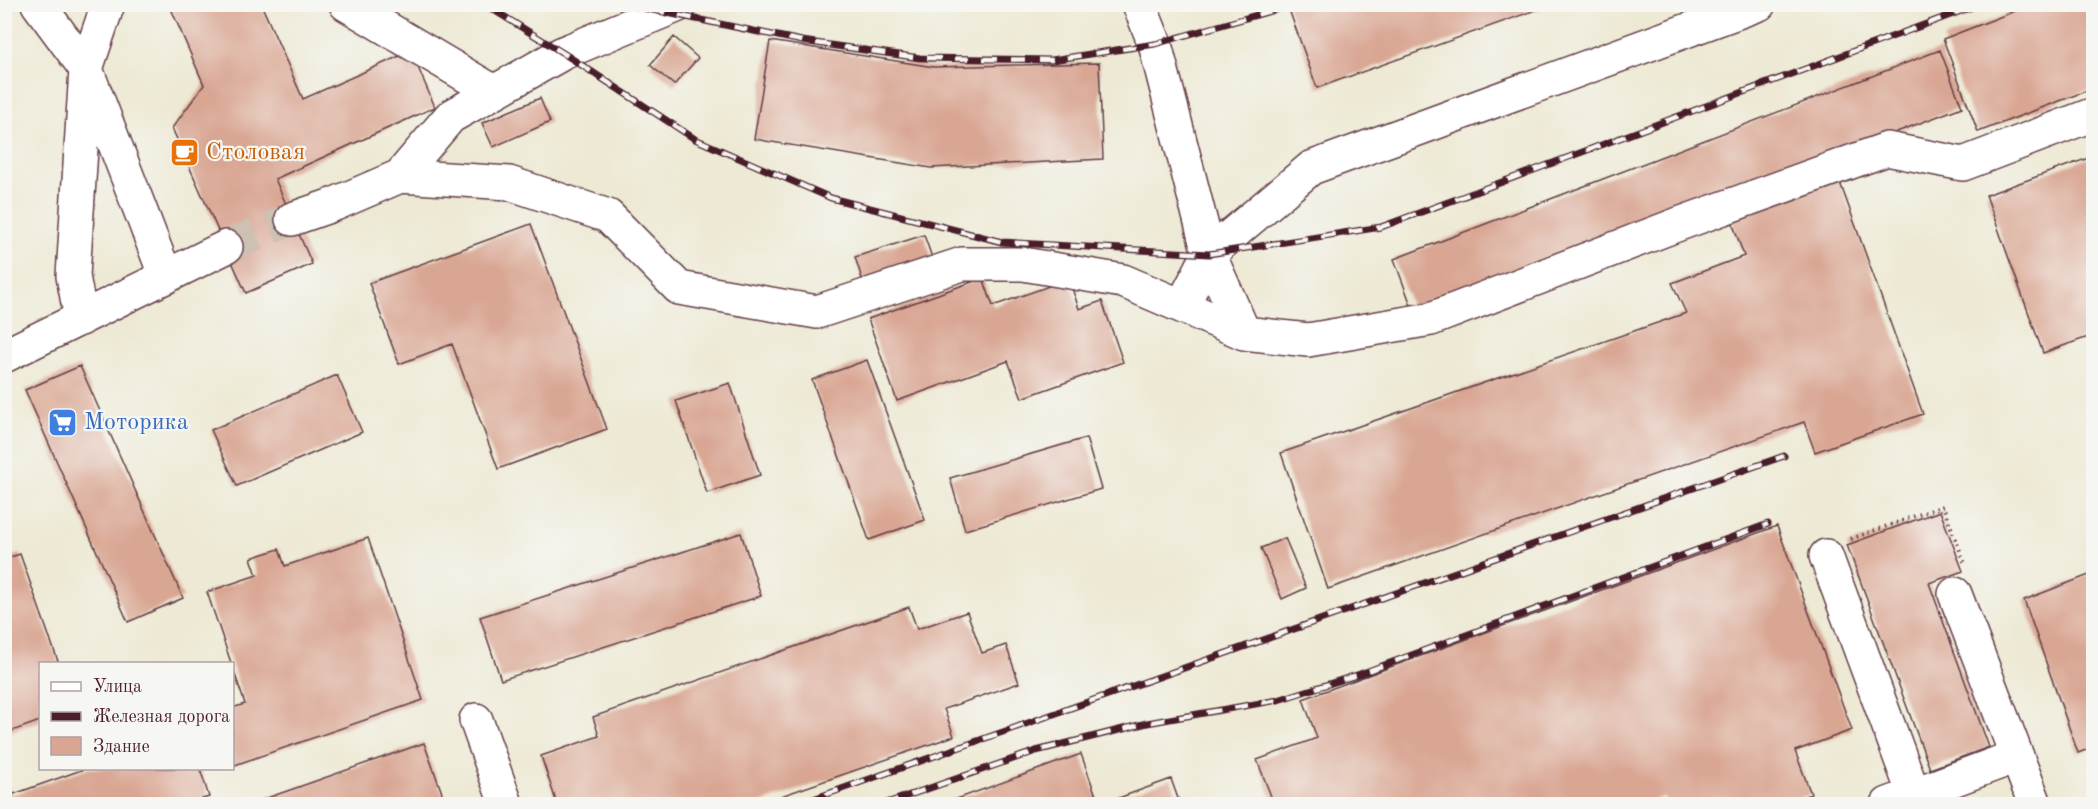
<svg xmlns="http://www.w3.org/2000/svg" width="2098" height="809" viewBox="0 0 2098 809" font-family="'Old Standard TT',serif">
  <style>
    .building { fill: #d9a693 }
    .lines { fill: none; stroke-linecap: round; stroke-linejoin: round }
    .minor-tunnel { stroke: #ccc1b2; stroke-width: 33; stroke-dasharray: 33 16; stroke-linecap: butt }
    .minor-casing { stroke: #623d44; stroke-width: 36 }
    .path { stroke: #623d44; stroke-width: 4; stroke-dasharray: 1.5 4.5; stroke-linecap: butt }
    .minor { stroke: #fff; stroke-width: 33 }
    .rail-casing { stroke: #4a1f2b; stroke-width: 7 }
    .rail { stroke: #f6f6f2; stroke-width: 4.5; stroke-dasharray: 14; stroke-linecap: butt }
    .labels { text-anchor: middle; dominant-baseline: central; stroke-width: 4.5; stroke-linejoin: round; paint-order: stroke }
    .food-label { font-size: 24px; fill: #c56008; stroke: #f6f6f2; text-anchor: start }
    .shop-label { font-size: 24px; fill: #366cbe; stroke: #f6f6f2; text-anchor: start }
  </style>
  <rect width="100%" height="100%" fill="#f6f6f2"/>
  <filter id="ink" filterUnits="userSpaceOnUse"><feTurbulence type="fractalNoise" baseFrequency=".0167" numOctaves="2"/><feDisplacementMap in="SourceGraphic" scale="12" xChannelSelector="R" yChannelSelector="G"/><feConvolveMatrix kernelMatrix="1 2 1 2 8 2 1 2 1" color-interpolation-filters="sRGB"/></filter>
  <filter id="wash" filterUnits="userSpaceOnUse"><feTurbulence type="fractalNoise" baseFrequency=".008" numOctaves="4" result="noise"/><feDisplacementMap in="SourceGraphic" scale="24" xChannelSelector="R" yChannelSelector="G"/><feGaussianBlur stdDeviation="1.35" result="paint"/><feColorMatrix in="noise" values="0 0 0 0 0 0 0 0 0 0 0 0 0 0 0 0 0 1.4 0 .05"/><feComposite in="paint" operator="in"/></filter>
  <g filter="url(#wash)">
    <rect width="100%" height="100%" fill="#ede9d4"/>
    <g id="blocks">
      <!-- building -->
      <path class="building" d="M169,4H261L303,99L411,51L435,107L275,179L312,264L246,293L172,128L204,85Z
        M1287,4H1550V5L1317,88Z
        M2033,4H2094V88L1978,132L1943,39Z
        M674,37L698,58L674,85L650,65Z
        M770,41L934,67L1099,63L1103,159L931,168L754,139Z
        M1940,50L1962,107L1415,316L1394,259Z
        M540,98L550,122L493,147L482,123Z
        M2094,156V335L2043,353L1986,195Z
        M1837,174L1923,414L1815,452L1804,422L1328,589L1281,453L1686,313L1672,283L1744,256L1729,213Z
        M531,224L607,429L498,469L452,344L399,364L369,283Z
        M924,235L934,263L864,285L855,257Z
        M983,278L993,306L1069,279L1079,309L1102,301L1123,362L1022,398L1008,361L897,401L868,319Z
        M867,360L925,520L869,540L812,380Z
        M80,366L183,598L128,622L25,390Z
        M337,375L362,432L237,486L211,430Z
        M730,383L760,475L707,493L676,401Z
        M1086,438L1101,489L965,530L950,478Z
        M1940,511L1963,571L1929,583L1989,747L1930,769L1847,545Z
        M1777,526L1852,730L1795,751L1811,794L1782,804H1666L1664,797L1644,804H1274L1257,760L1317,738L1303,699Z
        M741,533L761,596L501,680L480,617Z
        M368,538L423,700L232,766V708L245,704L207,592L257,575L251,558L279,549L285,566Z
        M1285,538L1306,588L1282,599L1261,548Z
        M20,554L59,664H40V721L4,734V559Z
        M2094,573V747L2078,753L2024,600Z
        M909,607L917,629L967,612L982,653L1006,645L1019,683L944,709L954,736L758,804H557L541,756L599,736L593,717Z
        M424,743L446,804H250Z
        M1081,754L1099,804H943Z
        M87,768H200L209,797L187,804H4V776L11,795Z
        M1171,779L1180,804H1102Z"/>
    </g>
  </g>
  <g filter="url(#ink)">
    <use href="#blocks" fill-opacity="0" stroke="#623d44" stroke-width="1.5"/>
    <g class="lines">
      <!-- minor-tunnel -->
      <path class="minor-tunnel" d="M226,247L292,219"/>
      <defs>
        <path id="minor" d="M38,4L86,69L166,277
          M346,4L494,92
          M1139,4L1155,44L1209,254L1244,333
          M400,176L509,183L608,216L679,288L817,312L962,264H1023L1123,281L1244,333L1308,340L1431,319L1679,224L1887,149L1963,164L2094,114
          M292,219L335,204L400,176L450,117L563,53L681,4
          M1182,306L1209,254L1311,168L1759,4
          M81,319L73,276L86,69L108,4
          M4,356L226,247
          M1826,556L1914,795
          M1955,594L2035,804
          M476,720L506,804
          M1888,804L2017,756"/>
      </defs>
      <!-- minor casing -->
      <use href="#minor" class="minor-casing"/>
      <!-- path -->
      <path class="path" d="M1851,539L1943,506L1965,564"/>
      <!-- minor -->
      <use href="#minor" class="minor"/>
      <defs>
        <path id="rail" d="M484,4L563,53L695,139L831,198L1002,242L1209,254L1381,227L1980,4
          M624,4L802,41L920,58L1052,60L1155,44L1288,6
          M799,804L1784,456
          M884,804L1036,751L1147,723L1278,700L1360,674L1768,524"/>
      </defs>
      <!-- rail casing -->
      <use href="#rail" class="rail-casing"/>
      <!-- rail -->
      <use href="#rail" class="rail"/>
    </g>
  </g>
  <!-- icons -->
  <defs>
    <symbol id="cafe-square" viewBox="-11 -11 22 22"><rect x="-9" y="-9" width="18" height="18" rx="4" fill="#e8710a" stroke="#f6f6f2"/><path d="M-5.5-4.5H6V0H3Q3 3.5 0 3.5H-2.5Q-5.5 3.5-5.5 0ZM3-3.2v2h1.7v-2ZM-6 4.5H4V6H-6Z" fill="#fff"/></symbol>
    <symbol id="supermarket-square" viewBox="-11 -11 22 22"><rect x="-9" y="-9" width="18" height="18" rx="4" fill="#3f7fe0" stroke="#f6f6f2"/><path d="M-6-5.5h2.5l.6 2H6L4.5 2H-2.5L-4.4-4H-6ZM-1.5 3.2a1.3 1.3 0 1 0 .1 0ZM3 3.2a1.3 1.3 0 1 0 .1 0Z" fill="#fff"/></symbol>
  </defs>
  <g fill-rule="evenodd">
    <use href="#cafe-square" x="168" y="136" width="33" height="33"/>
    <use href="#supermarket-square" x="46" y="406" width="33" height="33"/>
  </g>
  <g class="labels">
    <!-- food labels -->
    <g class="food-label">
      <text x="206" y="153">Столовая</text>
    </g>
    <!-- shop labels -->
    <g class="shop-label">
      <text x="84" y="423">Моторика</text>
    </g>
  </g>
  <!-- margin -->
  <rect width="2098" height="809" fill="none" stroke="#f6f6f2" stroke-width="24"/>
  <!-- legend -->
  <rect x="39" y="662" width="195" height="108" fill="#f6f6f2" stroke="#b1a0a2" stroke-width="1.5"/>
  <rect x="51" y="682" width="30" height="9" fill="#ffffff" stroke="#b1a0a2" stroke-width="1.5"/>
  <text x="93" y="692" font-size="18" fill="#4a1f2b">Улица</text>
  <rect x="51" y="712" width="30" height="9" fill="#4a1f2b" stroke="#b1a0a2" stroke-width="1.5"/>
  <text x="93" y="722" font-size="18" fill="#4a1f2b">Железная дорога</text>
  <rect x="51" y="737" width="30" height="18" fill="#d9a693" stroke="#b1a0a2" stroke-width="1.5"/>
  <text x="93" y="752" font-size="18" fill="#4a1f2b">Здание</text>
</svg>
